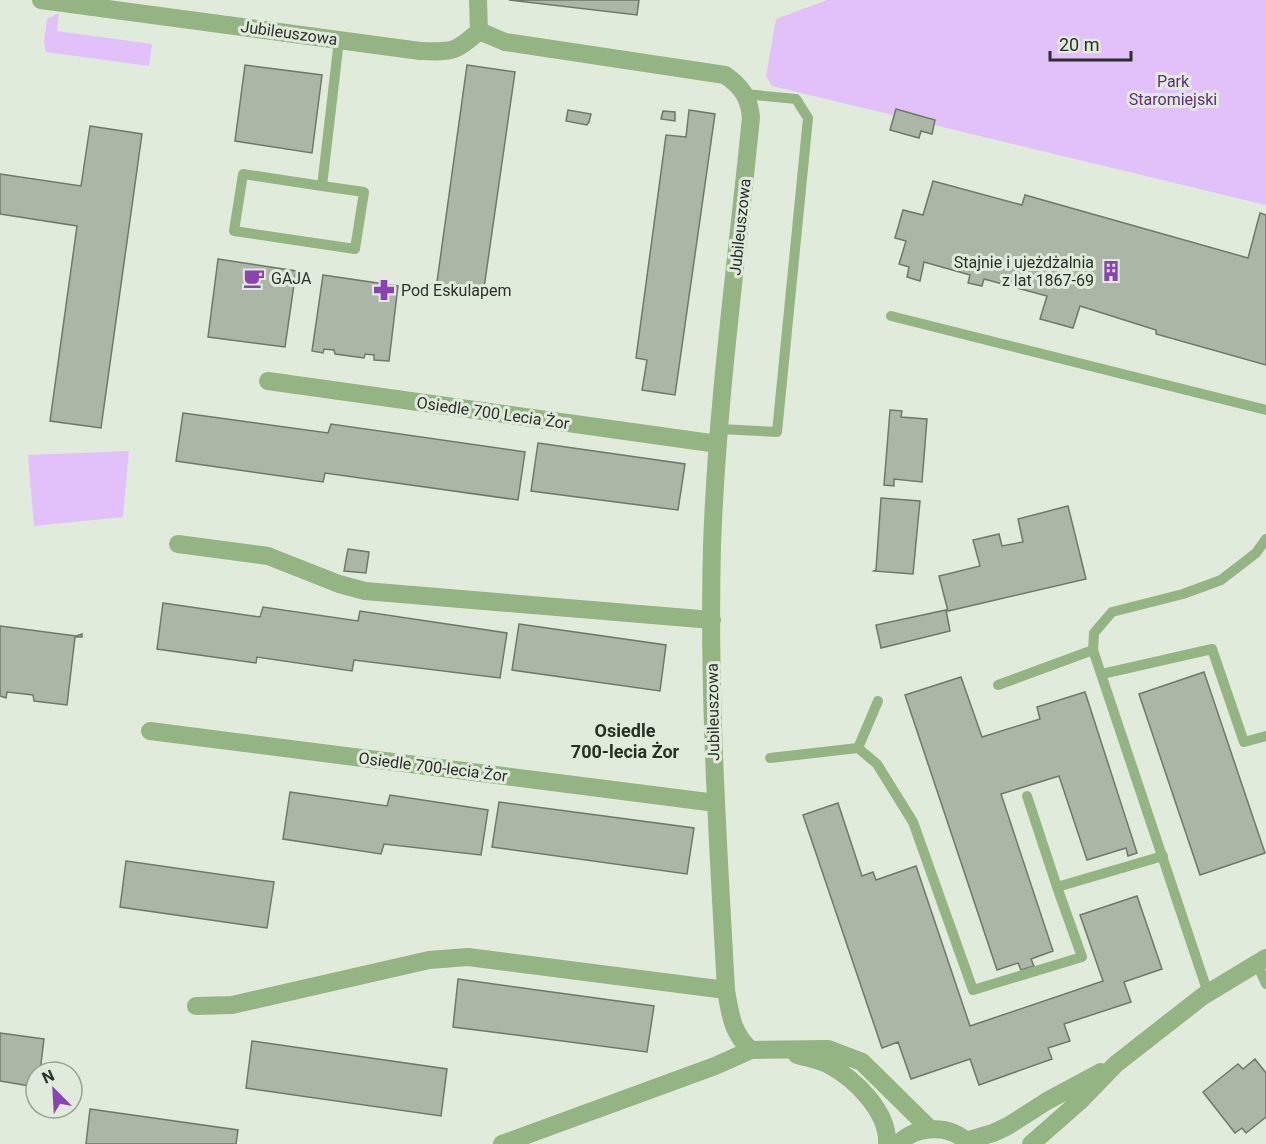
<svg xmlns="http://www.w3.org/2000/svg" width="1266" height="1144" viewBox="0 0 1266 1144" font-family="Roboto,sans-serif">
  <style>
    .green { fill: #e2c1fb }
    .building { fill: #acb6a7; stroke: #6f786a; stroke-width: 1.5 }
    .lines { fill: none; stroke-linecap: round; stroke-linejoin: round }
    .service { stroke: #95b483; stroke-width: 10 }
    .minor { stroke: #95b483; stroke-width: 18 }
    .tertiary { stroke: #95b483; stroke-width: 18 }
    .labels { text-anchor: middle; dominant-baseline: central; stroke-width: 6; stroke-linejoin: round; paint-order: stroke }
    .street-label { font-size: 16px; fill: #2c302a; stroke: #e1ebdb }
    .park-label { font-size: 16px; fill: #602c7f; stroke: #e1ebdb }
    .poi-label { font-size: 16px; fill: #2c302a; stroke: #e1ebdb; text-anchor: start }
    .neighbourhood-label { font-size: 18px; font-weight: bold; fill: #283024; stroke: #e1ebdb }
  </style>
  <rect width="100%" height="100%" fill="#e1ebdb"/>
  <!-- green -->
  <path class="green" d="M827,0H1266V205L772,86L766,76L776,19Z
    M59,13L57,31L152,44L149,66L46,52L44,42L47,19Z
    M129,451L123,517L34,526L28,455Z"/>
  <!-- building -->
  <path class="building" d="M509,0H639L637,15Z
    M245,65L322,75L312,153L235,141Z
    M467,65L515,72L483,295L436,289Z
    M896,109L935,120L932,134L921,131L919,138L890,130Z
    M568,110L591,114L589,122L587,125L566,121Z
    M689,110L715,114L675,395L642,390L647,360L636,358L666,135L686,137Z
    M663,111L675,112V121L661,119Z
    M90,126L142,134L101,428L50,421L77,226L0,214V174L81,186Z
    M933,181L1022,205L1025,195L1248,258L1260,213L1266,215V365L1156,334V330L1080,306L1073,328L1040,319L1047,296L984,279L982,286L968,283L970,275L924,262L920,281L907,277L909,267L899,264L906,241L895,238L903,210L923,215Z
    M218,259L296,271L285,347L208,337Z
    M323,275L398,286L389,361L374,360V355L365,354L364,358L335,354L334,350L324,349L323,353L312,351Z
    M890,410L902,411L901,417L927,419L922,482L894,479V486L884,485Z
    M183,413L328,433L331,424L525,452L518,500L325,473L323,482L176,461Z
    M538,443L685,464L678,510L531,491Z
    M881,498L920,501L913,574L874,571L876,570Z
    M1068,506L1086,579L948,611L939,576L980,566L973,540L999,534L1002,546L1023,542L1018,519Z
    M348,549L369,552L366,573L344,571Z
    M163,603L260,617L263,607L358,621L360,611L507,633L500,678L354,660L352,671L257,657L256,663L157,649Z
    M946,610L950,631L881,648L876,625Z
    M519,624L666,645L660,691L512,670Z
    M0,626L76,636L82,634V637H75L67,705L34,701L33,695L7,692L6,698L0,696Z
    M1204,672L1265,853L1200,875L1139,694Z
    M961,677L982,737L1040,719L1037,707L1085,692L1137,853L1128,856L1126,848L1087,860L1059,776L1001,794L1053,951L1031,959L1034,966L1021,970L1018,963L997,970L905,695Z
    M290,792L387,806L390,795L488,810L481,855L384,844L381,854L283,839Z
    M499,802L694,828L687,874L492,847Z
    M838,803L862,876L873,872L876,880L916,866L970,1026L1103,981L1080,915L1137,896L1162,969L1124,982L1131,1002L1064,1024L1070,1041L1048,1048L1052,1059L979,1085L970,1059L911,1079L898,1042L882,1048L803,815Z
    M126,861L274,882L267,928L120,907Z
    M458,979L654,1006L647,1052L453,1027Z
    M0,1033L44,1039L40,1072H36V1087L0,1081Z
    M252,1041L447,1069L441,1116L246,1088Z
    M1255,1059L1266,1073V1117L1246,1133L1242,1128L1235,1133L1203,1092L1238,1064L1243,1069Z
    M90,1109L238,1130L236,1144H86Z"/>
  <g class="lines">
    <!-- service -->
    <path class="service" d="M322,186L364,192L355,249L234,231L243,174L322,186L339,40
      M891,316L1266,410
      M719,429L777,432L808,118L796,99L745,94
      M1093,650L1094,633L1112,612L1183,594L1221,580L1256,553L1266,539
      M1102,674L1212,649L1244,742L1266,736
      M998,685L1093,650L1208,993
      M858,748L878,701
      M770,758L858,748L877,764L913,822L973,990L1082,957L1057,887
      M1027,796L1057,887L1163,856
      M1257,964L1266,984"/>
    <!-- minor -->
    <path class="minor" d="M41,0L420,51C452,52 455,53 479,31
      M478,0L479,31
      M479,31L505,42L725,75C741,86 749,97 751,117C737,259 717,402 712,546C708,694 718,842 726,990C730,1013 732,1034 751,1050L828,1049L862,1062L930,1129
      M268,381L718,444
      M178,544L268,556L339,584L365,591L712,620
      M150,731L716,803
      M196,1006L232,1005L429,960L468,957L726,990
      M797,1055C807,1058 820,1060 829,1065C855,1079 889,1112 887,1144
      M502,1144L715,1066L751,1050"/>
    <!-- tertiary -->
    <path class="tertiary" d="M966,1141L993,1133L1008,1126L1047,1101L1101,1072
      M898,1144C916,1125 951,1124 969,1144
      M1031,1144L1080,1101L1116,1064L1203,996L1266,958"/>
  </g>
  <!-- icons -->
  <defs>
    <symbol id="building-bare" viewBox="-9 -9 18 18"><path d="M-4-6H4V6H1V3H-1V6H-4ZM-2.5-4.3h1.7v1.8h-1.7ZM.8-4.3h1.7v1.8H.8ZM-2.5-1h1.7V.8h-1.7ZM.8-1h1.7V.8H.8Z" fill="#8a42b5" stroke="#e1ebdb" stroke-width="2.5" paint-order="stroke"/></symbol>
    <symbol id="cafe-bare" viewBox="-9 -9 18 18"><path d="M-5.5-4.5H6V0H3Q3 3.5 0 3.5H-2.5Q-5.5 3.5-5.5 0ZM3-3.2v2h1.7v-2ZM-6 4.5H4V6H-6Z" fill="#8a42b5" stroke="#e1ebdb" stroke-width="2.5" paint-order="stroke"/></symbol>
    <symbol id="pharmacy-bare" viewBox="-9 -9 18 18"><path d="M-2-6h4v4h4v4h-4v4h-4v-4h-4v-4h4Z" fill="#8a42b5" stroke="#e1ebdb" stroke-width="2.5" paint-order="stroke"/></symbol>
  </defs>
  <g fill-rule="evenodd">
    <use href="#building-bare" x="1096" y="256" width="30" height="30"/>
    <use href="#cafe-bare" x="239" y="263" width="30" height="30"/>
    <use href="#pharmacy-bare" x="369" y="275" width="30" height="30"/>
  </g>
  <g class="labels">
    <!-- street labels -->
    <g class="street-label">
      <text transform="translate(289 33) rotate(8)">Jubileuszowa</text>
      <text transform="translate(740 227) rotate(-84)">Jubileuszowa</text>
      <text transform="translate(493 413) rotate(8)">Osiedle 700 Lecia Żor</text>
      <text transform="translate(713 712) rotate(-91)">Jubileuszowa</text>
      <text transform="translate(433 767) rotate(7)">Osiedle 700-lecia Żor</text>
    </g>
    <!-- park labels -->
    <g class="park-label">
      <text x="1173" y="81">Park<tspan x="1173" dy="18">Staromiejski</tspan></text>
    </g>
    <!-- poi labels -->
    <g class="poi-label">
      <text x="1094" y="262" text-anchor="end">Stajnie i ujeżdżalnia<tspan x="1094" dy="18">z lat 1867-69</tspan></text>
      <text x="271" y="278">GAJA</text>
      <text x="401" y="290">Pod Eskulapem</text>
    </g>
    <!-- neighbourhood labels -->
    <g class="neighbourhood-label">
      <text x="625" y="730">Osiedle<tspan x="625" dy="21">700-lecia Żor</tspan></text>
    </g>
  </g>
  <!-- north arrow -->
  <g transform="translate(54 1090) rotate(336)"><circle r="28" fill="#e1ebdb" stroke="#99a094" stroke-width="1.5"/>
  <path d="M0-4.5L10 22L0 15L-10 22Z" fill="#8a42b5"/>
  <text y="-9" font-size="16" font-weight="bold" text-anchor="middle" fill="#2c302a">N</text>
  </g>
  <!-- scale -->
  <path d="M1050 51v9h81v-9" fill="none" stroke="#2c302a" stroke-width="3"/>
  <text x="1059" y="51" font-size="18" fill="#2c302a" stroke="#e1ebdb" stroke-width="4.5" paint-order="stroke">20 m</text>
</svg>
